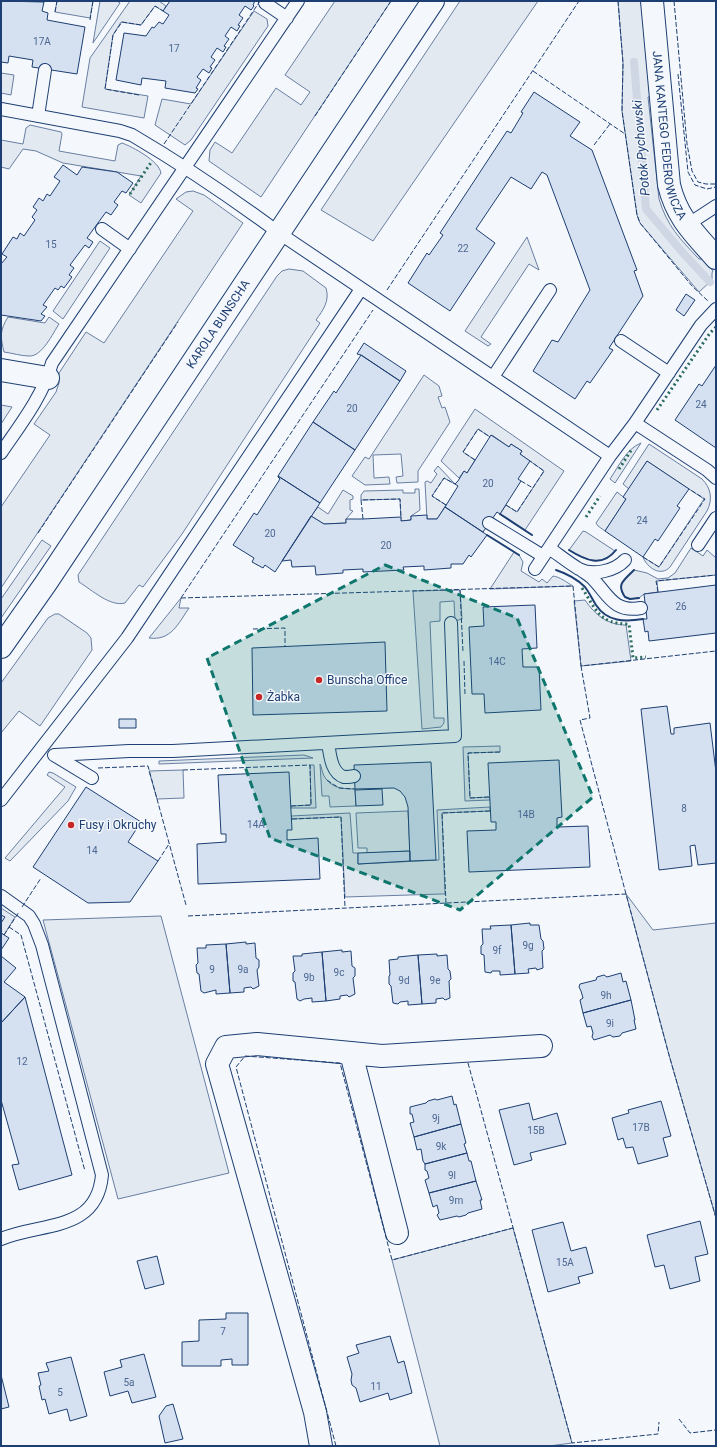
<svg xmlns="http://www.w3.org/2000/svg" width="717" height="1447" viewBox="0 0 717 1447" font-family="Roboto,sans-serif">
  <style>
    .green { fill: #e3e9f0; stroke: #687fa3 }
    .lines { fill: none; stroke-linecap: round; stroke-linejoin: round }
    .stream { stroke: #cfd7e4; stroke-width: 8 }
    .building { fill: #d5e0f0; stroke: #1d3f73 }
    .service-casing { stroke: #1d3f73; stroke-width: 14 }
    .minor-casing { stroke: #1d3f73; stroke-width: 24 }
    .secondary-casing { stroke: #1d3f73; stroke-width: 24 }
    .service { stroke: #f4f7fb; stroke-width: 12 }
    .minor { stroke: #f4f7fb; stroke-width: 22 }
    .secondary { stroke: #f4f7fb; stroke-width: 22 }
    .hedge { stroke: #2c6c60; stroke-width: 3; stroke-dasharray: 2 3; stroke-linecap: butt }
    .fence { stroke: #1d3f73; stroke-width: 1; stroke-dasharray: 5 2; stroke-linecap: butt }
    .wall { stroke: #1d3f73; stroke-width: 2 }
    .marked { fill: #0f766e; fill-opacity: 0.2; stroke: #0f766e; stroke-width: 3; stroke-dasharray: 8 5; stroke-linejoin: round }
    .poi-dot { fill: #c62828; stroke: #f4f7fb; stroke-width: 1.5 }
    .labels { text-anchor: middle; dominant-baseline: central; stroke-width: 3; stroke-linejoin: round; paint-order: stroke }
    .number-label { font-size: 10px; fill: #4b6792 }
    .street-label { font-size: 12px; fill: #1d3f73; stroke: #f4f7fb }
    .poi-label { font-size: 12px; fill: #1d3f73; stroke: #f4f7fb; text-anchor: start }
    .water-label { font-size: 13px; font-style: italic; fill: #1d3f73; stroke: #f4f7fb }
  </style>
  <rect width="100%" height="100%" fill="#f4f7fb"/>
  <!-- green -->
  <path class="green" d="M57,1H93L90,18L55,12Z
    M100,1H117L120,3L93,43Z
    M130,1H159L166,6L163,11L155,6L141,25L121,22L113,35L105,89L148,96L144,118L82,107L90,58Z
    M335,1H391L261,197L209,161L210,150L215,142L232,153L276,88L301,105L310,92L285,75Z
    M460,1H538L373,241L321,210Z
    M618,1H641L650,96L648,97L659,199C667,226 680,239 699,259H703L713,271L712,273V280L699,292L640,223L637,215L622,111L623,63Z
    M254,11L267,19L268,26L191,140L185,145L155,125L162,99L191,104Z
    M1,73L14,75L11,95L1,93Z
    M30,125L61,132L62,134L59,151L115,161L118,145L122,143C133,147 159,161 161,173L141,203L129,195L141,176L63,163L36,151L23,149L9,169L1,167V140L23,144L26,128Z
    M193,191L204,195L243,223L1,588V507L50,435L34,424L56,392L59,383V373L86,332L104,343L193,211L176,199L186,192Z
    M527,237L539,270L529,264L481,337L491,344L488,346L465,331Z
    M100,241L110,248L63,319L53,311Z
    M289,269L303,271L326,288C330,301 323,310 316,320L320,323L182,534L143,587L139,585L125,603C110,607 92,590 79,582L78,575L277,276L282,271Z
    M8,317L45,323L49,317L59,324C53,333 42,357 29,356C21,356 12,353 4,352C0,336 0,330 8,317Z
    M424,375L439,386L442,396L438,397L442,408L445,407L450,422L418,471V482L397,483L396,477L403,476L401,454L373,455L374,478L389,477L390,484L365,485L352,476L365,457L369,459Z
    M1,405L12,407L1,424Z
    M475,409L564,471L525,530L500,514L506,505L517,512L544,471L520,454L522,451L511,444L509,447L492,435L490,437L478,429L463,452L475,460L467,473L464,471L459,478L441,461Z
    M641,443L615,483L610,479C619,466 626,449 641,443Z
    M649,444L702,479C711,488 713,499 707,511L670,567C661,577 647,568 643,557L659,567L704,499L647,461L629,489L623,484Z
    M438,466L455,484L444,478L432,496L446,505L437,519H427L425,482L427,481L431,483L437,474L434,471Z
    M415,489H419L420,510L411,516V520L401,521L400,499L361,500V495L364,491L403,490V493H415Z
    M343,490L353,496V499L350,500V510L353,511L346,519V523L324,524L311,516L318,507L328,514Z
    M617,492L626,499L605,531L598,526L596,523Z
    M583,531L586,532L615,551C600,567 585,560 569,550Z
    M42,540L51,546L1,618V599Z
    M691,548L703,556L707,550L716,558V575L657,581L658,592L644,594L639,598L630,599L625,597C616,584 624,580 634,570L647,573L658,579L668,578L675,573Z
    M514,552L519,555L523,562L521,571L539,582L542,579L547,583L553,576C560,577 566,582 573,586L490,589Z
    M460,590L462,619L455,621L454,601L440,602V621L430,622L434,718H444V723L441,727L422,729L413,591Z
    M181,598L179,608H189C178,624 171,641 149,638Z
    M585,600C595,615 608,625 626,625L631,661L581,666L574,601Z
    M55,614H59L87,633L91,638L92,650L40,726L19,711L1,733V683L48,618Z
    M500,746V752L468,753L470,798L489,797L490,800L465,801L463,747Z
    M304,755L313,758L159,764V761Z
    M320,764C322,768 322,772 324,776C331,788 342,789 355,789L356,806L330,807L329,796H322Z
    M310,765H314L316,808H291V806L311,805Z
    M183,770L184,798L157,799L149,771Z
    M49,772L53,773L76,787L68,801L10,861L5,858L65,787L47,775Z
    M490,807V811L442,813L445,894H441L345,897L341,817L292,819L291,816L350,813L353,853H358V864L439,860L437,810Z
    M408,811L410,851L367,853V848H358L356,813Z
    M626,894L653,930L716,923V1218L669,1055Z
    M1,908L15,917L4,935L1,933Z
    M161,916L229,1173L118,1199L43,920Z
    M513,1228L572,1443L549,1446H440L392,1260Z"/>
  <g class="lines">
    <!-- stream -->
    <path class="stream" d="M634,62L646,209L683,253L710,282"/>
  </g>
  <!-- building -->
  <path class="building" d="M1,1L44,2L42,11L48,13L47,20L85,27L77,74L32,67L33,60L9,56L8,63L1,62Z
    M170,1H255L253,5L254,6L251,10L245,6L239,15L243,18L238,25L240,26L237,31L231,27L225,36L229,39L224,46L226,47L223,52L217,48L211,57L215,60L210,67L212,68L209,73L203,69L197,77L201,80L196,88L198,89L195,93L165,88L166,81L142,78L141,85L116,80L124,33L146,36L152,27L154,28L159,22L163,24L169,15L163,11Z
    M534,92L580,122L570,136L592,150L637,270L634,271L643,296L609,348L613,350L590,383L587,381L575,399L533,371L552,340L558,342L590,290L547,175L542,172L531,189L511,177L476,229L495,243L450,311L408,283L427,253L429,255L443,235L440,233L507,131L511,133L523,113L521,112Z
    M63,165L77,175L82,167L117,172L133,183L126,193L122,191L114,202L118,205L111,215L106,212L87,238L93,242L89,248L85,245L70,265L74,268L69,275L72,277L64,288L61,286L58,290L55,288L43,305L47,307L41,314L45,316L41,321L1,315V264L7,257L2,254L13,237L17,239L20,233L24,236L35,220L32,217L37,210L33,207L39,198L43,201L47,194L50,196L60,181L54,177Z
    M686,294L695,300L684,316L676,310Z
    M364,343L406,371L400,381L361,355L357,354Z
    M361,355L400,381L355,450L313,422L334,391L336,393Z
    M716,365V448L675,420L699,384L702,386Z
    M313,422L355,450L320,503L278,476Z
    M491,435L509,447L511,444L522,451L520,454L530,461L518,479L521,481L500,514L497,512L483,532L445,507L458,486L455,484L458,481L464,471L467,473Z
    M647,461L689,489L677,506L680,508L658,541L655,539L643,557L605,531L626,499L623,497Z
    M278,476L320,503L275,572L265,565L263,568L252,562L254,558L233,545L254,513L257,515L280,479L278,477Z
    M445,507L487,535L471,557L469,555L463,564H451V568L424,570V566L403,567L404,570L363,572V569L343,570V573L316,575L315,566L292,567L291,560L282,561L311,516L324,524L346,523V519H363L401,517V521L411,520V516L427,515V519H437Z
    M716,585V633L649,641L648,631L645,632L643,619H647L644,594Z
    M535,605L537,648L522,649L523,667H539L541,710L485,713L484,694H472L469,627L484,626L483,607Z
    M385,642L387,711L253,715L252,648Z
    M667,706L671,734H674V728L710,723L716,772V863L698,865L695,845L690,846L692,866L659,870L641,709Z
    M119,719H136V728H119Z
    M559,760L562,817L557,818V827L588,826L590,867L469,872L467,831L496,830V822H491L488,763Z
    M431,762L436,860L410,861L408,807L405,797L400,791L394,788L355,789L354,765Z
    M289,772L292,830H287V840L318,838L320,879L198,884L197,844L226,842V834H221L218,775Z
    M86,787L141,822L128,842L158,861L130,902L88,903L33,867Z
    M382,789L383,805L356,806L355,790Z
    M410,851V861L358,864V853Z
    M1,915L5,917L1,923Z
    M530,923V925H539L541,939L543,941L544,949L542,951L543,968L537,970L536,968L528,969L529,973L515,974L511,925Z
    M511,925L515,974L500,975V971H492L491,973L485,972L484,955L481,954V946L483,944L482,929H491L490,926Z
    M1,933L9,938L1,950Z
    M246,942V944L255,943L256,958L259,960V967L257,970L259,986L253,989L251,987L244,988V992L230,993L226,944Z
    M226,944L230,993L216,994V990L204,993L201,991L199,974L197,973L196,965L198,963L197,948H206V945Z
    M342,950V952L351,951L352,966L355,968V976L353,978L355,994L349,997L347,995L340,996V999L326,1001L322,952Z
    M322,952L326,1001L312,1002V998L304,999L300,1001L297,999L295,982L293,981V973L295,971L293,956H302V954Z
    M437,954V956L447,955L448,969L450,971L451,979L449,981L450,998L445,1000L443,998L436,999V1003L422,1004L418,955Z
    M418,955L422,1004L408,1005V1001L400,1002L398,1004L393,1003L391,986L389,984V976L390,975L389,960L398,959V957Z
    M1,956L16,968L4,982L25,997L1,1023Z
    M621,973L623,982L626,981L631,1000L583,1013L580,1000L583,998L581,991L579,987L580,984L596,980L597,977L604,975L607,977Z
    M25,997L72,1175L19,1190L12,1165L19,1164L1,1100V1023Z
    M631,1000L635,1020H634L636,1029L622,1033L620,1036L613,1037L610,1035L594,1040L592,1037L593,1033L591,1026L587,1027L583,1013Z
    M452,1096L454,1105L456,1104L461,1124L414,1137L410,1123L414,1122L412,1114H410V1107L426,1103L428,1101L435,1099L437,1100Z
    M661,1101L671,1136L663,1138L668,1156L638,1164L633,1147L626,1148L623,1138L618,1140L612,1118L629,1113L628,1110Z
    M529,1103L533,1120L557,1113L566,1144L530,1153L532,1160L514,1165L499,1110Z
    M461,1124L466,1143L464,1144L467,1153L425,1164L423,1161L421,1149L417,1150L414,1137Z
    M467,1153L469,1161H471L476,1181L429,1193L425,1180L429,1178L427,1171L425,1170V1164Z
    M476,1181L482,1200H480L482,1209L468,1213L466,1215L459,1217L457,1216L440,1220L437,1215L439,1213L437,1205L433,1207L429,1193Z
    M700,1221L708,1254L695,1257L700,1281L670,1289L664,1265L655,1267L647,1235Z
    M563,1222L571,1251L586,1247L593,1273L578,1277L580,1283L548,1292L532,1230Z
    M157,1256L164,1284L145,1289L137,1261Z
    M226,1313H248V1365H232V1359L221,1360V1366H182V1342L199,1341V1320L226,1319Z
    M390,1336L398,1363L404,1361L412,1393L390,1400L388,1393L360,1402L356,1388L352,1385L351,1380L352,1374L347,1357L359,1353L356,1345Z
    M144,1354L156,1397L132,1403L128,1391L110,1396L104,1372L122,1367L120,1360Z
    M71,1357L87,1416L70,1421L67,1409L49,1414L45,1399L42,1400L39,1386L41,1385L38,1373L49,1371L46,1363Z
    M1,1375L9,1407L1,1409Z
    M173,1404L183,1439L165,1443L159,1416L166,1406Z"/>
  <g class="lines">
    <defs>
      <path id="service" d="M265,3L287,18
        M1,109L120,131L132,135C183,165 232,198 279,233L610,456L635,423L701,325L716,309
        M38,116L45,70
        M687,225L716,206
        M102,229L130,249
        M621,341L669,373
        M493,377L550,290
        M635,423L707,470L716,478
        M1,453C20,425 43,396 52,363L298,1
        M489,523L543,556
        M698,545L716,518
        M549,548C559,555 569,563 579,569C593,576 615,571 625,560
        M535,569L610,456
        M581,570C585,573 589,575 592,578C608,594 613,613 641,608
        M328,743C330,754 331,773 344,777C347,777 351,777 354,776
        M54,755L92,778
        M55,755L129,751H173L455,736L451,623
        M1,800L127,638L361,289
        M1,896L29,916L34,924L42,945L102,1175C97,1233 40,1222 1,1239"/>
      <g id="minor">
        <path id="s1" d="M652,1L669,185C677,218 694,233 716,258"/>
        <path d="M1,370L48,378"/>
        <path d="M351,1053L397,1233"/>
        <path d="M321,1446L315,1412L217,1064L226,1047L257,1044L382,1056L541,1046"/>
      </g>
      <g id="secondary">
        <path id="s2" d="M1,647L46,583L433,1"/>
      </g>
    </defs>
    <!-- service casing -->
    <use href="#service" class="service-casing"/>
    <!-- minor casing -->
    <use href="#minor" class="minor-casing"/>
    <!-- secondary casing -->
    <use href="#secondary" class="secondary-casing"/>
    <!-- service -->
    <use href="#service" class="service"/>
    <!-- minor -->
    <use href="#minor" class="minor"/>
    <!-- secondary -->
    <use href="#secondary" class="secondary"/>
    <!-- hedge -->
    <path class="hedge" d="M130,194L152,161
      M657,410L710,333L716,327
      M619,469L632,449
      M586,517L600,496
      M582,588C596,609 598,624 629,624L633,658L646,657"/>
    <!-- fence -->
    <path class="fence" d="M618,1L623,63L622,111L637,215L640,223L692,286L708,301
      M674,1L687,144L692,171L698,182L706,184H716
      M55,12L57,1
      M90,20L93,1
      M533,71L625,134
      M678,74L688,172L695,185L707,189L716,187
      M139,95L105,89L113,35L122,22L141,25L155,6L163,11
      M315,116L391,1
      M164,144L260,1
      M594,145L610,124
      M387,290L579,1
      M475,460L463,452L478,429L490,437
      M521,481L533,488
      M446,505L432,496L444,478L455,484
      M506,505L517,512L544,471L530,461
      M363,519L361,500L400,499L401,517
      M38,533L178,322
      M643,557L659,567L705,499L689,489
      M460,590L463,652
      M658,592L656,581L716,575
      M181,598L573,586L581,666L716,651
      M181,598L373,310
      M253,629L285,628V646
      M464,661L465,695
      M581,666L590,718L580,720L626,894
      M98,768L148,766L186,905
      M183,770L310,765L311,805L291,806
      M327,780L339,788L355,789
      M489,797L470,798L468,753L500,752
      M292,819L341,817L345,908
      M158,861L169,844
      M446,903L442,813L490,811
      M22,907L41,878
      M188,916L626,894L669,1055L716,1218
      M9,927L21,935L85,1171
      M4,935L19,912
      M468,1063L572,1443L658,1434L659,1422
      M679,1419L690,1433L716,1430
      M336,1446L236,1067L245,1056L340,1063L392,1260L513,1228"/>
    <!-- wall -->
    <path class="wall" d="M500,514L532,535
      M487,535L519,555
      M569,550C585,560 602,568 616,550
      M556,570C565,573 577,579 585,587C589,592 592,599 596,605C607,622 625,622 643,619
      M634,570C624,580 616,584 625,597L630,599L639,598"/>
  </g>
  <!-- marked area -->
  <path class="marked" d="M385,565L517,618L593,797L460,910L270,838L207,658Z"/>
  <!-- markers -->
  <g class="poi-dot">
    <circle cx="319" cy="680" r="4"/>
    <circle cx="259" cy="697" r="4"/>
    <circle cx="71" cy="825" r="4"/>
  </g>
  <g class="labels">
    <!-- number labels -->
    <g class="number-label">
      <text x="42" y="41">17A</text>
      <text x="174" y="48">17</text>
      <text x="51" y="244">15</text>
      <text x="463" y="248">22</text>
      <text x="701" y="404">24</text>
      <text x="352" y="408">20</text>
      <text x="488" y="483">20</text>
      <text x="642" y="520">24</text>
      <text x="270" y="533">20</text>
      <text x="386" y="545">20</text>
      <text x="681" y="606">26</text>
      <text x="497" y="661">14C</text>
      <text x="684" y="808">8</text>
      <text x="526" y="814">14B</text>
      <text x="256" y="824">14A</text>
      <text x="92" y="850">14</text>
      <text x="528" y="945">9g</text>
      <text x="497" y="950">9f</text>
      <text x="212" y="969">9</text>
      <text x="243" y="969">9a</text>
      <text x="339" y="972">9c</text>
      <text x="309" y="977">9b</text>
      <text x="404" y="980">9d</text>
      <text x="435" y="980">9e</text>
      <text x="606" y="995">9h</text>
      <text x="610" y="1023">9i</text>
      <text x="22" y="1061">12</text>
      <text x="436" y="1118">9j</text>
      <text x="641" y="1127">17B</text>
      <text x="536" y="1130">15B</text>
      <text x="441" y="1146">9k</text>
      <text x="452" y="1175">9l</text>
      <text x="456" y="1200">9m</text>
      <text x="565" y="1262">15A</text>
      <text x="223" y="1331">7</text>
      <text x="129" y="1382">5a</text>
      <text x="376" y="1386">11</text>
      <text x="60" y="1392">5</text>
    </g>
    <!-- street labels -->
    <g class="street-label">
      <text stroke="none"><textPath href="#s1" startOffset="136">JANA KANTEGO FEDEROWICZA</textPath></text>
      <text stroke="none"><textPath href="#s2" startOffset="389">KAROLA BUNSCHA</textPath></text>
    </g>
    <!-- poi labels -->
    <g class="poi-label">
      <text x="327" y="680">Bunscha Office</text>
      <text x="267" y="697">Żabka</text>
      <text x="79" y="825">Fusy i Okruchy</text>
    </g>
    <!-- water labels -->
    <g class="water-label">
      <text transform="translate(641 148) rotate(-95)">Potok Pychowski</text>
    </g>
  </g>
  <!-- border -->
  <rect width="717" height="1447" fill="none" stroke="#1d3f73" stroke-width="4"/>
</svg>
